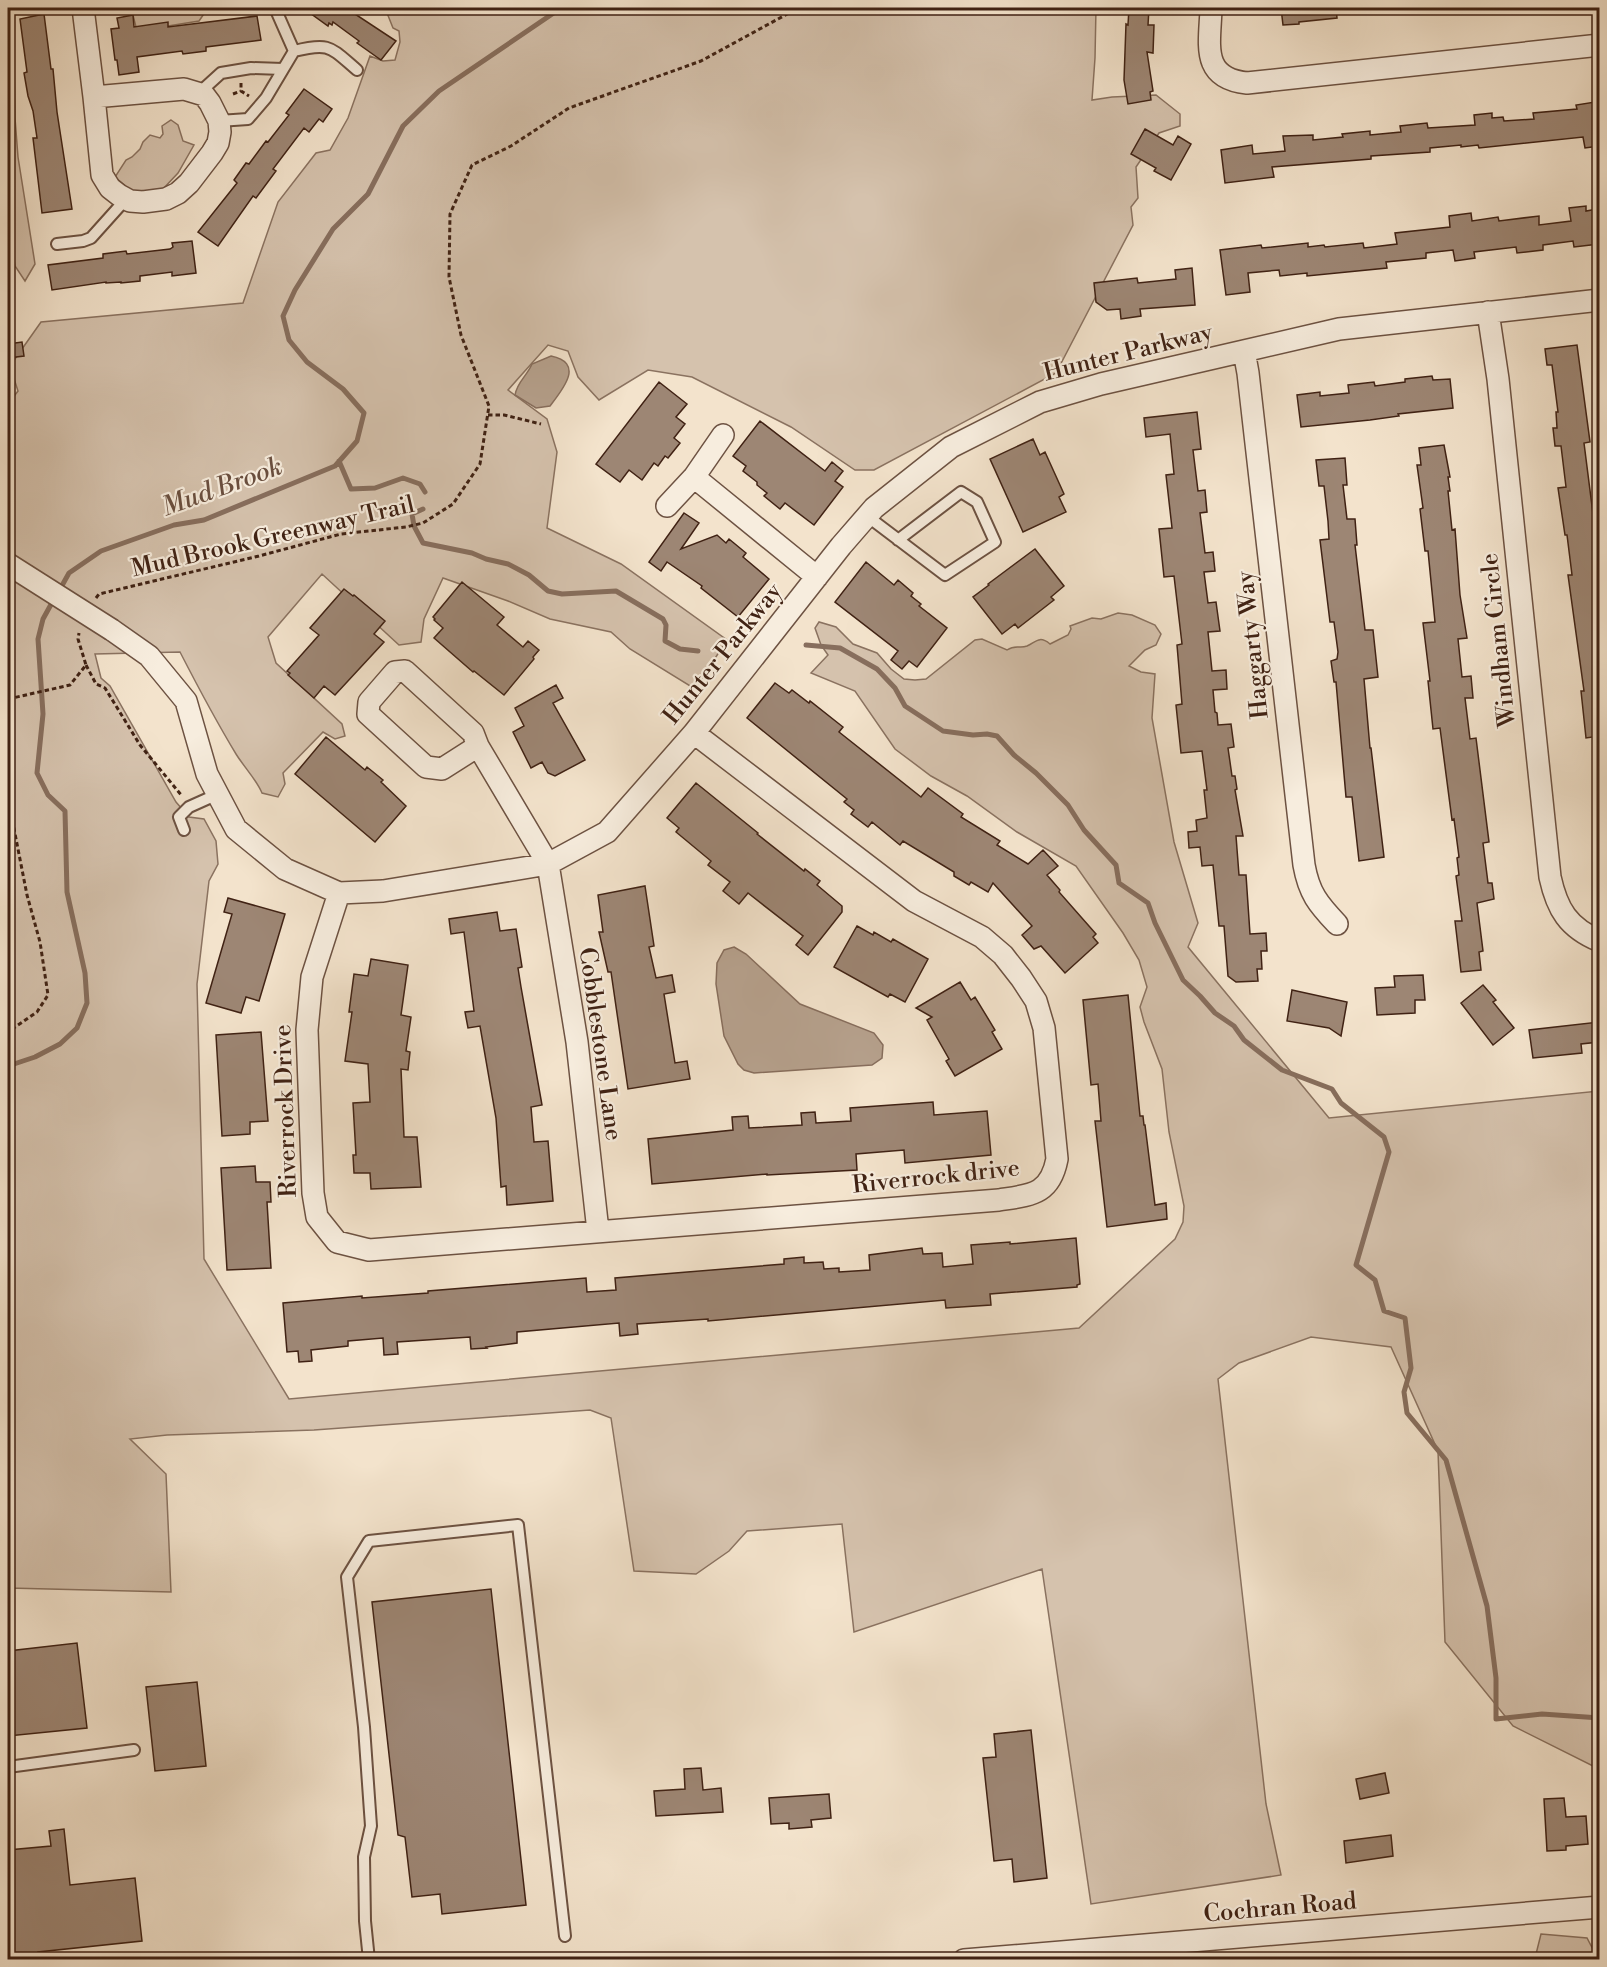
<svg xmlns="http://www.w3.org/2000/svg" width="1607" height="1967" viewBox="0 0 1607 1967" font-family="'Libre Bodoni',serif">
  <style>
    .green { fill: #d5c2ad; stroke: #8a7260; stroke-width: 1.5 }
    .water { fill: #b6a18d; stroke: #876e5d; stroke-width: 1.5 }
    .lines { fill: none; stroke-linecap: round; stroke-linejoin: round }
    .stream { stroke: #876e5d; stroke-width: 5 }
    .building { fill: #9d8674; stroke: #402214; stroke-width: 1.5 }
    .service-casing { stroke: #6d5242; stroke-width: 14 }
    .minor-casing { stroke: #6d5242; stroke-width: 24 }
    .path { stroke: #402214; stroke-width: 3; stroke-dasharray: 4.5 3; stroke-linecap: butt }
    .service { stroke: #f7edde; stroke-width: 10 }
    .minor { stroke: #f7edde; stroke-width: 21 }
    .minor-bridge-casing { stroke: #6d5242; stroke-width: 24; stroke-linecap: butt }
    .minor-bridge { stroke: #f7edde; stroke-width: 21 }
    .labels { text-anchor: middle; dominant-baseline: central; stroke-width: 4.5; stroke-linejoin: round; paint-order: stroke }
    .street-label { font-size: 24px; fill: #402214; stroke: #f7edde }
    .water-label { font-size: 26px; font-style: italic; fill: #694e3e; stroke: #f7edde }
  </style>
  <rect width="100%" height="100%" fill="#f3e3cc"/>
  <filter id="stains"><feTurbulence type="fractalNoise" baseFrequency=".00333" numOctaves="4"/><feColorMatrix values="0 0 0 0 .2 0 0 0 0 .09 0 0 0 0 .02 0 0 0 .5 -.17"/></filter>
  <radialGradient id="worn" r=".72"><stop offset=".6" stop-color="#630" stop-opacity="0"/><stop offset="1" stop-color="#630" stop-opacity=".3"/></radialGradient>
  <!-- green -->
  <path class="green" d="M127,8H208L199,21L137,31L133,15Z
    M380,8H1096L1095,58L1092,100L1112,97L1156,95L1180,114V126L1159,133L1136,167L1138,198L1131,207L1133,225L1056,373L874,470H855L791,427L692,377L648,370L599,400L578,377L568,351L548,345L508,390L547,419L557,452L547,528L621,564L727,640L695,689L630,649L611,632L550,619L508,601L443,578L424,619L421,642L399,645L322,574L268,637L276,663L342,724L345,736L335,739L323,732L283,773L285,784L278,797L262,793C256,779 244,767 236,754C216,721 198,687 180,652L95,654L101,678L110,686L176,802L189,817L204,819L216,841L218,864L209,881L197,984L204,1259L289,1399L1079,1328L1175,1239L1183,1222L1184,1206L1169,1132L1162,1069L1144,1022L1140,1007L1147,987L1139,960L1123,933L1076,866L1017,832L967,796L931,776L895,749L855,691L811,673L828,655L821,645L815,628L819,622L836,627L853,644L877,653L891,669L904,679L915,680L926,679L975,640L982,639L1007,650C1016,644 1019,649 1027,646C1036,642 1039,635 1050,644L1068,635L1071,629L1070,626L1092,618L1101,619L1118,613L1132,615L1155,625L1161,634L1156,645L1145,650L1129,666L1141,672L1155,674L1152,718L1174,842L1198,923L1188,947L1329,1118L1599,1091V1769L1513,1726L1445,1642L1438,1451L1391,1347L1311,1337L1239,1363L1218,1379L1266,1804L1281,1875L1091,1904L1042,1569L854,1632L842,1524L747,1531L729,1551L696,1574L634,1571L611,1418L590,1410L314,1430L167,1435L130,1439L166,1474L171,1592L8,1588V404L18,391L10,366L41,322L243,303L278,202L316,153L330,150L348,118L370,56L383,61L395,60L400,42L399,31L393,28L387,13Z
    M8,38L14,59L15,118L18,157L35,264L25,281L15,266L8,219Z
    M171,120L178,125L183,141L194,145L178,173L162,190L142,194L130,190L115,177L126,160L132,157L140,149L143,142L150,135L160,138L163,134L162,126Z
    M1541,1934L1587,1938L1596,1955L1599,1954V1959H1540L1536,1954Z"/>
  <!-- water -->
  <path class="water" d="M551,356C585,363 563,389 550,406L536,408L515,395C517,382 527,376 532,364Z
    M734,947L746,954L800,1004L874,1033L883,1045L882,1058L872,1065L754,1073L744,1070L738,1064L724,1036L716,984L717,963L724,950Z"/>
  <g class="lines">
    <!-- stream -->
    <path class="stream" d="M339,461L351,489L375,488L403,478L420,484L425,492
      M423,509L412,514L414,526L423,543L472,553L486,559L508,564L529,575L548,591L562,594L616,591L663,619L666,625L665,641L680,649L698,651
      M59,591L69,573L101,551L174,525L204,520L335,466L357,441L364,413L343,389L307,362L289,340L283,316L295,290L333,229L368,194L403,126L439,91L561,8
      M806,645L840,648L877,669L895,688L905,706L943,731L973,735L987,734L997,736L1014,755L1036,773L1068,805L1084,830L1116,865L1119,883L1148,903L1155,923L1183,980L1200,996L1215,1013L1234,1026L1244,1040L1282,1070L1332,1089L1341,1103L1384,1137L1389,1152L1356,1265L1375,1280L1384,1311L1405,1318L1411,1368L1404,1392L1407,1413L1446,1460L1487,1606L1496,1678V1719L1542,1714L1600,1718
      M8,1066L35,1057L60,1044L77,1028L87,1003L85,973L67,892L65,811L48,795L37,773L43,714L38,639L43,619L54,599"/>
  </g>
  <!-- building -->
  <path class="building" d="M303,8H346L396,41L381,60L357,43L359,41L333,22L332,25L329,23L328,26Z
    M1129,8H1149L1148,25H1154L1153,53L1147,52L1153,91L1150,92L1151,100L1128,104L1124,80L1126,24L1128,25Z
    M1281,8H1336L1337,18L1299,22V24L1283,25Z
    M44,14L51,69H53L57,112L72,209L42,213L33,138H37L33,111L28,96L24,73L27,72L20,19Z
    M133,15L134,27L168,22V27L257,16L261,40L206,47V51L183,54L182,51L137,57L139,72L119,75L117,60H115L111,29L119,28L117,18Z
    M304,89L332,109L323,122L319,119L309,132L304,128L273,169L276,171L256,198L253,196L218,246L198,232L237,183L234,180L246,163L249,164L266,141L268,142L289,115L286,113Z
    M1595,102L1596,105H1599V146L1585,148L1583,137L1479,148L1478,145L1461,147V145L1430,148V152L1371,156V159L1272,167L1274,177L1225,183L1221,150L1252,145L1253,154L1285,151L1283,136L1313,135V140L1343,137L1342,134L1370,131V135L1401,132L1400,126L1427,123L1428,128L1475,125L1474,115L1492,113V118L1503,117L1504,121L1534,119L1533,113L1577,109L1576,105Z
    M1145,129L1173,145L1178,136L1191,144L1171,180L1154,171L1156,168L1131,154Z
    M1586,206V211L1597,209L1598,212H1599V244L1574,247L1573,241L1543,245V250L1517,253L1516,247L1474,252L1475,258L1455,261L1453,250L1426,253V258L1386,262L1387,268L1307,276V273L1280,276L1279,270L1248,273L1250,292L1226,295L1220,250L1261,245L1262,248L1308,243V247L1324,245L1325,247L1363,243L1364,248L1397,244L1395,233L1450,227L1449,216L1471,213L1472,221L1498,217L1499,221L1539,216V225L1571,221L1569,208Z
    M192,241L196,273L172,276V272L140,276V281L121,283V282L106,283V282L52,290L48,265L103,258V254L126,251L127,254L170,249L173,247L172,243Z
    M1192,268L1195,305L1140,309L1141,316L1121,319L1120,309L1107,310L1096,302L1094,283L1137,278L1138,283L1176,279L1175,270Z
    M22,342L24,356L8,358V344Z
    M1577,345L1590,442L1584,443L1593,514L1596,513L1599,543V559L1593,560L1599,618V736L1586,738L1581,691H1584L1568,575H1572L1567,535H1565L1558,488L1566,487L1561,446H1555L1553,428H1557L1556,412H1558L1552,365H1547L1545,349Z
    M1432,376L1433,380L1450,379L1453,408L1398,414L1399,416L1370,420L1301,427L1297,395L1320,392V396L1349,393L1348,385L1374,382L1375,386L1405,382V379Z
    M659,382L687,404L676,417L685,424L674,438L680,443L668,458L665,456L658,466L654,463L642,480L629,470L620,482L596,464Z
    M1197,412L1201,449L1193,450L1198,491L1205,490L1207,512L1200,513L1205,553L1213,552L1215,571L1204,572L1208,603L1216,602L1220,631L1208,632L1212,671L1226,670L1227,689L1213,690L1215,712L1217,713L1218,725L1231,724L1234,747L1228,748L1232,776H1235L1237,789L1235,790L1243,836H1236L1239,875H1246L1250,934L1266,933L1267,951H1261L1262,969H1257L1258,981L1236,982L1228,976L1224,926H1219L1213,865L1202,866L1200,847L1189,848L1188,832L1197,831L1196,820L1207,818L1204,790H1207L1202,751L1181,753L1176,705L1182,704L1177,645L1182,644L1174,576L1164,577L1159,529L1172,528L1166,475L1174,474L1170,434L1146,437L1144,418Z
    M760,421L825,471L832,462L843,471L835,481L843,487L814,525L785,503L780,509L764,496L767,493L757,485V482L743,471L746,466L733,456Z
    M1033,439L1040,455L1045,452L1064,494L1059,497L1066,512L1023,532L990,459Z
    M1444,445L1450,477H1448L1450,491H1448L1452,530L1455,529L1460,595L1467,638L1458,639L1462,677L1471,676L1473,698H1465L1470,739L1476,738L1489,842L1483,843L1488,883H1492L1494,899L1477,903L1483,951L1479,952L1481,970L1461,972L1455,921H1462L1456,876L1459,875L1457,858L1459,857L1454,819L1452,820L1440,728L1433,729L1428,681H1430L1423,623L1435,622L1428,551H1425L1420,509L1423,508L1417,465H1421L1419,448Z
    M1345,458L1347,485H1343L1347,519H1355L1357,545H1355L1365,630H1373L1378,677L1364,679L1370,748H1371L1384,857L1359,861L1352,797H1346L1336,682H1334L1331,661L1337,659L1338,652L1334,622H1330L1320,540L1329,539L1328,521L1324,486H1319L1316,460Z
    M684,513L699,523L681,549L717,535L726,543L729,539L746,553L743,557L769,579L738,617L701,588L702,586L667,562L661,571L649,562Z
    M1035,549L1064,586L1051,597L1054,600L1018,628L1015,624L1002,634L973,597L989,585L988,584Z
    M866,562L894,585L898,580L913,593L911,596L921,604L919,606L947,628L917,667L909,661L902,669L891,660L898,651L835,602Z
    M462,582L504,617L497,625L523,647L528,641L539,650L533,657L534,659L504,695L474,671L473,672L434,638L443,628L434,620L435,619L433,617Z
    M344,589L353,596L354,595L385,621L374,634L384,642L335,695L324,686L314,698L288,675L290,673L287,671L319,635L310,628Z
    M775,683L789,693L792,690L809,703L810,701L843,727L839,732L921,797L928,788L963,814L961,817L1000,841L997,845L1028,864L1043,850L1058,866L1047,875L1060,890L1059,892L1096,934L1093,937L1098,943L1065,973L1041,946L1034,949L1022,935L1032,926L993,883L988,892L971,882L969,885L954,876V872L903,841L900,845L872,822L868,827L851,814L854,810L844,802L847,799L747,718Z
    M556,685L563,698L553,703L585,760L555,776L548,773L542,762L531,768L513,732L524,726L515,708Z
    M326,737L365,770L367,767L383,780L381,782L406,806L375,842L295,774Z
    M696,783L758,833L757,834L804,871L805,869L820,881L817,885L842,906V912L808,955L796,945L803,936L748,893L739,904L723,891L730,882L708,865L711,861L676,832L679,828L667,818Z
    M645,886L654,946L649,947L656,978L672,975L675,992L664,994L675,1063L687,1061L690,1079L628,1089L611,972H608L599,932H603L598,895Z
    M228,898L285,914L259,1001L246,997L241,1013L206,1003L232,914L224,912Z
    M497,912L500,931L516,929L522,967L518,968L521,987L542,1105L531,1107L534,1142L548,1141L553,1201L507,1205L506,1186L501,1187L496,1118L480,1026L468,1028L465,1012L474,1011L464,932L451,934L449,919Z
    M857,926L873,935L874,932L891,942L893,939L928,959L905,1002L890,994L888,997L834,967Z
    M371,959L408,965L401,1015L411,1017L406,1051L410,1052L408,1070L401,1069L404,1137H417L421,1187L371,1189L370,1173H354L353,1155H356L353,1103L370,1102L368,1064L345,1061L352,1012H349L354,974L368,976Z
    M1423,975L1425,1000H1415V1013L1377,1015L1375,988L1395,987L1394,976Z
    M960,982L971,1000L975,997L995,1030L992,1032L1002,1049L955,1076L946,1061L949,1059L927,1020L932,1017L916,1008Z
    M1483,985L1496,1000L1493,1002L1514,1028L1493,1045L1461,1003Z
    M1292,990L1347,1002L1341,1036L1329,1028L1287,1021Z
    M1128,995L1140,1116H1143L1144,1125H1145L1155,1205L1166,1203L1167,1219L1107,1227L1095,1121H1101L1098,1084L1091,1085L1083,1000Z
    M1599,1022V1042L1581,1044L1582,1053L1533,1058L1529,1030Z
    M261,1032L268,1121L250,1122V1134L222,1136L216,1035Z
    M933,1102L934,1115L987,1111L991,1155L905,1163L904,1150L856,1154L857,1170L767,1175V1174L652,1184L648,1139L733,1130L732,1117L748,1116L749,1128L802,1125L801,1113L815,1112L816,1123L851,1121L850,1108Z
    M255,1166L256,1182H270L271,1202H267L271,1268L227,1270L221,1168Z
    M1076,1238L1080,1284L1077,1285V1287L990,1294L991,1305L946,1308L945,1300L708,1321V1319L637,1324L638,1334L620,1336L619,1323L517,1332V1343L486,1347L487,1348L471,1349L470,1337L397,1342L398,1354L384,1355L383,1338L348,1341V1346L311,1350L312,1361L299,1362L298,1351L287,1352L283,1303L362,1296V1298L428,1293V1291L586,1278L587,1292L616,1290L615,1278L784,1264V1259L804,1257V1263L823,1262L824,1269L839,1268V1272L870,1270L869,1255L922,1248L923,1254L942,1253L943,1267L973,1264L971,1245L1010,1242V1244Z
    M491,1589L526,1905L442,1914L440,1894L412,1897L405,1837L398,1835L372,1602Z
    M77,1643L87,1728L8,1736V1651Z
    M197,1682L206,1766L155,1771L146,1687Z
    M1031,1730L1047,1878L1014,1882L1012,1859L994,1861L983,1758L996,1757L994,1734Z
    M701,1768L703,1790L721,1788L723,1812L656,1816L654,1791L685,1789L684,1769Z
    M1385,1773L1389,1793L1360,1799L1356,1779Z
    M829,1794L831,1818L811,1820L812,1827L789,1829V1823L771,1824L769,1798Z
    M1564,1798L1566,1817L1586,1816L1588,1844L1566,1846V1850L1547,1851L1544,1799Z
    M64,1829L70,1885L135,1878L142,1941L38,1952V1959H8V1850L51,1846L49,1831Z
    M1391,1835L1393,1856L1346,1863L1344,1841Z"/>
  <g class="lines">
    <defs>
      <path id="service" d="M294,51C330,42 330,47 357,70
        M199,93L221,73L251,68L283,69
        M219,121L248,119L266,98L294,51L275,8
        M57,244L83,241L91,238L126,199
        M867,516L945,575L995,542L977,502L961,492L898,540
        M184,830L179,817L189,807L218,794
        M8,1767L134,1750
        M369,1960L365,1921L364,1857L371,1826L364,1727L347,1577L369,1541L518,1525L565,1936"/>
      <path id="minor" d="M83,8L94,97
        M1211,8C1210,44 1200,78 1247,83L1600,45
        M184,89L204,95L210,103L219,121L220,132L218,143L212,153L189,183L178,193L166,199L143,202L130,201L119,195L110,188L102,175L94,97Z
        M1488,312L1498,379L1550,877C1557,909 1568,928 1600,941
        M1244,351L1248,373L1304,865C1309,893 1318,904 1337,924
        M694,477L723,435
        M667,506L694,477L817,577
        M112,630L149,656L186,701L207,774L236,829L285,869L339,893L383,891L548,864L607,832L694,733L841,546L874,508L951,447L1040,402L1101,384L1244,351L1339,329L1600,300
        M478,746L442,769L426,767L368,714L369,702L395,672L405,671L473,733L478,746L548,864L577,1042L598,1231
        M339,893L312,977L307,1030L313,1193L317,1217L337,1242L369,1250L999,1200C1031,1195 1050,1195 1057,1159L1044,1028L1036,1001L1021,978L1003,955L982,937L914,901L694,733
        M964,1960L1600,1907"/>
    </defs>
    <!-- service casing -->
    <use href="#service" class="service-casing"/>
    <!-- minor casing -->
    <use href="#minor" class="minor-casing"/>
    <!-- path -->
    <path class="path" d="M241,83V91L249,96
      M233,94L241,91
      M488,415H504L541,424
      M96,598L99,594L259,556L341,534L406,527L423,523L453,504L480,464L489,406L461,335L449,277L450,214L472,165L511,146L569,108L701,61L789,13L794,8
      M86,665L96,684L105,688L140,745L182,796
      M8,699L70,685L86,665L78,639L79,633
      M8,798L27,895L40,942L48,995L37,1012L8,1032"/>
    <!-- service -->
    <use href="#service" class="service"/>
    <!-- minor -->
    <use href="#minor" class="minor"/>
    <defs>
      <path id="minor-bridge" d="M8,564L112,630"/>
    </defs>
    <!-- minor-bridge casing -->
    <use href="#minor-bridge" class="minor-bridge-casing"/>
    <!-- minor-bridge -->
    <use href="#minor-bridge" class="minor-bridge"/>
  </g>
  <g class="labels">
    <!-- street labels -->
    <g class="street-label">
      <text transform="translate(1128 353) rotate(-14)">Hunter Parkway</text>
      <text transform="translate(273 537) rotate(-13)">Mud Brook Greenway Trail</text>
      <text transform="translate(1499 640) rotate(-96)">Windham Circle</text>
      <text transform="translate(1253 645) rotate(-96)">Haggarty Way</text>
      <text transform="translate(723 654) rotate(-51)">Hunter Parkway</text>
      <text transform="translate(600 1044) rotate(82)">Cobblestone Lane</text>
      <text transform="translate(286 1111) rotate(-92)">Riverrock Drive</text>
      <text transform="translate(936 1177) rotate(-6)">Riverrock drive</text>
      <text transform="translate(1280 1908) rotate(-5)">Cochran Road</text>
    </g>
    <!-- water labels -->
    <g class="water-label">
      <text transform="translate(222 487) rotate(-20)">Mud Brook</text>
    </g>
  </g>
  <!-- margin -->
  <rect width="1607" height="1967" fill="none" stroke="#f3e3cc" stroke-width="30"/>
  <rect x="9" y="9" width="1589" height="1949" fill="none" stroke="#402214" stroke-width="3"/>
  <rect x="15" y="15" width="1577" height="1937" fill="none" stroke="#402214" stroke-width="1.5"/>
  <rect width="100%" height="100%" filter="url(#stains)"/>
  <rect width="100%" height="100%" fill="url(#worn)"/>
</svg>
